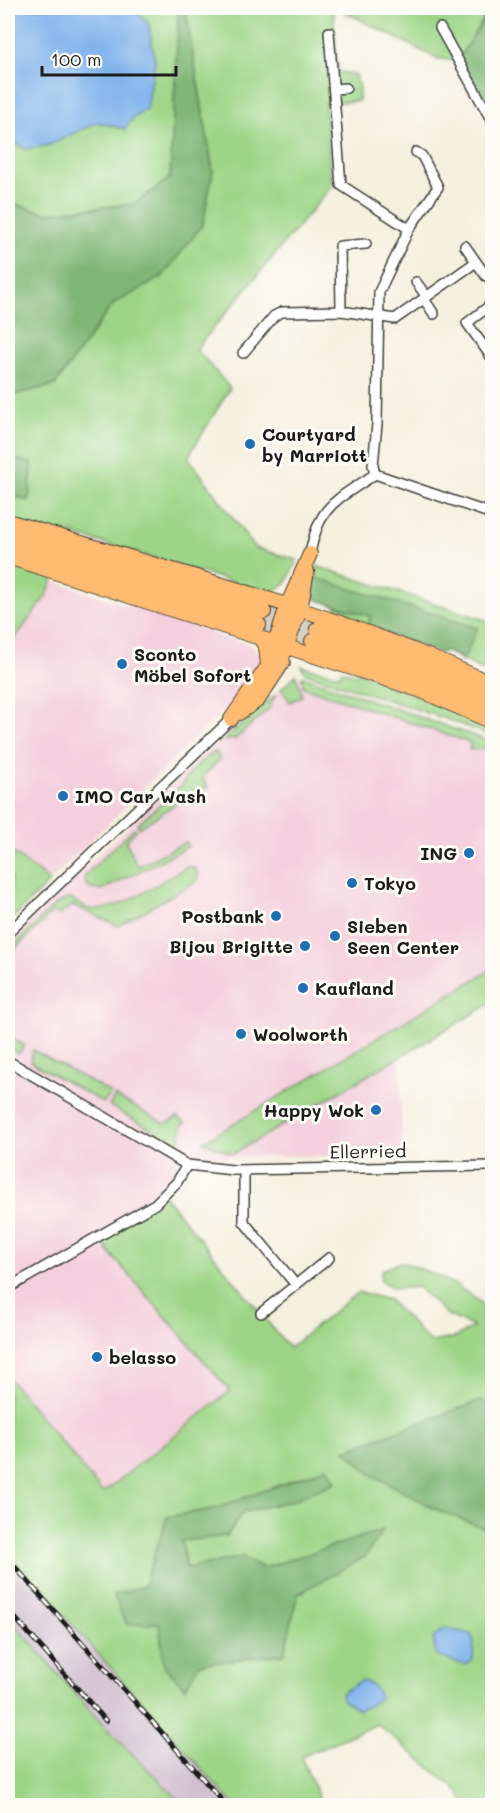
<svg xmlns="http://www.w3.org/2000/svg" width="500" height="1813" viewBox="0 0 500 1813" font-family="Mali,sans-serif">
  <style>
    .built { fill: #f4cfdd }
    .industrial { fill: #d0bdcd }
    .green { fill: #9dd587; stroke: #5c7852; stroke-width: 1.5 }
    .forest { fill: #7eb674; stroke: #4d6948; stroke-width: 1.5 }
    .water { fill: #80b3ec; stroke: #4e6884; stroke-width: 1.5 }
    .lines { fill: none; stroke-linecap: round; stroke-linejoin: round }
    .highway-tunnel { stroke: #d4d0c1; stroke-width: 14; stroke-dasharray: 14 7; stroke-linecap: butt }
    .minor-casing { stroke: #3c3c39; stroke-width: 12 }
    .highway-casing { stroke: #3c3c39; stroke-width: 16 }
    .minor { stroke: #fff; stroke-width: 9 }
    .highway { stroke: #ffbb71; stroke-width: 14 }
    .rail-casing { stroke: #1c1c1c; stroke-width: 5 }
    .rail { stroke: #fdfcf7; stroke-width: 3; stroke-dasharray: 9; stroke-linecap: butt }
    .poi-dot { fill: #1f6fb2; stroke: #fdfcf7; stroke-width: 2 }
    .labels { text-anchor: middle; dominant-baseline: central; stroke-width: 6; stroke-linejoin: round; paint-order: stroke }
    .poi-label { font-size: 18px; font-weight: bold; fill: #1c1c1c; stroke: #fdfcf7; text-anchor: start }
    .street-label { font-size: 18px; fill: #1c1c1c; stroke: #fdfcf7 }
  </style>
  <rect width="100%" height="100%" fill="#fdfcf7"/>
  <filter id="ink" filterUnits="userSpaceOnUse"><feTurbulence type="fractalNoise" baseFrequency=".0167" numOctaves="2"/><feDisplacementMap in="SourceGraphic" scale="12" xChannelSelector="R" yChannelSelector="G"/><feConvolveMatrix kernelMatrix="1 2 1 2 8 2 1 2 1" color-interpolation-filters="sRGB"/></filter>
  <filter id="wash" filterUnits="userSpaceOnUse"><feTurbulence type="fractalNoise" baseFrequency=".008" numOctaves="4" result="noise"/><feDisplacementMap in="SourceGraphic" scale="24" xChannelSelector="R" yChannelSelector="G"/><feGaussianBlur stdDeviation="1.35" result="paint"/><feColorMatrix in="noise" values="0 0 0 0 0 0 0 0 0 0 0 0 0 0 0 0 0 1.4 0 .05"/><feComposite in="paint" operator="in"/></filter>
  <g filter="url(#wash)">
    <rect width="100%" height="100%" fill="#f4f0de"/>
    <!-- built -->
    <path class="built" d="M51,581L246,643L256,650L260,659L258,672L238,696L50,881L8,849V648L47,595Z
      M296,675L492,742V969L399,1026L402,1155L203,1157L187,1165L171,1189L100,1235L109,1252L230,1391L103,1493L8,1377V940L205,753L221,743Z"/>
    <!-- industrial -->
    <path class="industrial" d="M8,1553L46,1597L234,1805H184L101,1723L8,1617Z"/>
    <!-- green -->
    <path class="green" d="M133,8H179L170,178L135,204L45,213L8,202V139L26,149L98,122L125,129L133,118L147,109Z
      M185,8H333L338,72L355,74L359,86V101L325,103L332,186L196,349L230,388L188,457L255,548L297,560L286,584L270,593L70,533L47,595L8,648V494L29,500L32,463L8,458V396L55,385L113,304L162,277L213,171Z
      M337,8H482L489,11L458,60L438,59Z
      M316,566L492,622V675L445,651C434,655 351,620 334,614L337,606L315,599L313,577Z
      M301,666L340,675L341,671L364,674L492,726V737L455,722L305,673Z
      M296,675L302,696L290,702L281,689Z
      M302,676L492,742V748L469,750L471,743L303,687Z
      M276,694L268,710L234,740H224Z
      M216,752L220,759L202,778L208,787L202,790L200,788L139,828L137,825L184,783C189,772 204,757 216,752Z
      M134,828L136,830L126,841L138,866L186,842L188,847L102,890L91,889L86,885L85,875Z
      M8,849L50,881L8,923V890L10,889L11,878L8,875Z
      M188,866L195,868L198,875L197,881L118,926L73,905L59,915L54,911L8,956V951L56,904L70,898C76,902 83,907 90,909C118,914 164,879 188,866Z
      M492,969V1003L233,1154L203,1142Z
      M8,1036L25,1046L18,1054L8,1048Z
      M33,1050L111,1093L104,1103L30,1062Z
      M115,1096L166,1124L177,1117L186,1123L182,1125L181,1138L176,1143L109,1106Z
      M164,1195L289,1348L358,1292L389,1300L430,1342L454,1338L474,1327L446,1314L418,1287L395,1289L380,1280L382,1270L401,1262C433,1272 460,1284 485,1307L492,1301V1805H465L459,1792L377,1724L301,1757L322,1805H234L8,1553V1377L103,1493L230,1391L109,1252L99,1236Z
      M8,1617L101,1723L184,1805H8Z"/>
    <!-- forest -->
    <path class="forest" d="M179,8H185L213,171L203,224L162,277L113,304L55,385L8,396V202L45,213L134,204L170,178Z
      M483,8H492V121L458,60L488,12Z
      M8,458L32,463L29,501L8,494Z
      M313,577L478,628L462,662L460,657L445,651L441,653L368,627L370,616L315,599L310,591Z
      M482,1400L492,1408V1531L439,1511L369,1473L345,1450Z
      M328,1467L336,1482L291,1501L243,1512L227,1536L182,1541L186,1568L243,1557L263,1568L383,1530L365,1557L298,1594L284,1654L199,1664L185,1688L164,1666L159,1623L127,1625L113,1595L144,1586L167,1517L217,1508Z"/>
    <!-- water -->
    <path class="water" d="M8,8H133L148,22L155,61L147,109L133,118L125,129L98,122L49,145L26,149L8,139Z
      M445,1628L470,1634L474,1640L473,1660L465,1665L436,1656L433,1638Z
      M362,1680L374,1686L380,1697L369,1706L358,1710L343,1700L341,1693Z"/>
  </g>
  <g filter="url(#ink)">
    <g class="lines">
      <!-- highway-tunnel -->
      <path class="highway-tunnel" d="M264,612L317,629
        M259,625L312,641"/>
      <defs>
        <path id="minor" d="M440,28L492,121
          M329,32L341,185L409,229
          M334,89L346,88
          M465,246L486,276
          M416,282L427,297
          M424,299L434,314
          M492,304L467,323L492,358
          M341,311L340,246L366,244
          M243,353L274,316L282,312L341,311L395,319L476,262
          M375,474L373,465L377,424L379,292L409,229L438,187L422,156L416,152
          M310,554C319,504 336,501 375,474L492,514
          M8,933L231,719
          M8,1061L187,1165L233,1170L492,1166
          M244,1170V1222L296,1285
          M8,1288L155,1204L177,1182L187,1165
          M261,1313L329,1258"/>
        <path id="highway" d="M8,521C170,571 338,612 492,684
          M8,531L264,612
          M8,545L259,625
          M8,557L260,638L266,647L268,666
          M317,629L383,651L492,694
          M260,638L422,691L492,722
          M312,641L376,661L492,708
          M278,669L300,610L307,571
          M239,713L258,700L283,662
          M231,719L268,666L287,606L310,554"/>
      </defs>
      <!-- minor casing -->
      <use href="#minor" class="minor-casing"/>
      <!-- highway casing -->
      <use href="#highway" class="highway-casing"/>
      <!-- minor -->
      <use href="#minor" class="minor"/>
      <!-- highway -->
      <use href="#highway" class="highway"/>
      <defs>
        <path id="rail" d="M8,1559L227,1806
          M8,1610L106,1721
          M396,1804V1806"/>
      </defs>
      <!-- rail casing -->
      <use href="#rail" class="rail-casing"/>
      <!-- rail -->
      <use href="#rail" class="rail"/>
    </g>
  </g>
  <!-- markers -->
  <g class="poi-dot">
    <circle cx="250" cy="444" r="6"/>
    <circle cx="122" cy="664" r="6"/>
    <circle cx="63" cy="796" r="6"/>
    <circle cx="469" cy="853" r="6"/>
    <circle cx="352" cy="883" r="6"/>
    <circle cx="276" cy="916" r="6"/>
    <circle cx="335" cy="936" r="6"/>
    <circle cx="305" cy="946" r="6"/>
    <circle cx="303" cy="988" r="6"/>
    <circle cx="241" cy="1034" r="6"/>
    <circle cx="376" cy="1110" r="6"/>
    <circle cx="97" cy="1357" r="6"/>
  </g>
  <g class="labels">
    <!-- poi labels -->
    <g class="poi-label">
      <text x="262" y="434">Courtyard<tspan x="262" dy="21">by Marriott</tspan></text>
      <text x="134" y="654">Sconto<tspan x="134" dy="21">Möbel Sofort</tspan></text>
      <text x="75" y="796">IMO Car Wash</text>
      <text x="457" y="853" text-anchor="end">ING</text>
      <text x="364" y="883">Tokyo</text>
      <text x="264" y="916" text-anchor="end">Postbank</text>
      <text x="347" y="926">Sieben<tspan x="347" dy="21">Seen Center</tspan></text>
      <text x="293" y="946" text-anchor="end">Bijou Brigitte</text>
      <text x="315" y="988">Kaufland</text>
      <text x="253" y="1034">Woolworth</text>
      <text x="364" y="1110" text-anchor="end">Happy Wok</text>
      <text x="109" y="1357">belasso</text>
    </g>
    <!-- street labels -->
    <g class="street-label">
      <text transform="translate(368 1151) rotate(-1)">Ellerried</text>
    </g>
  </g>
  <!-- margin -->
  <rect width="500" height="1813" fill="none" stroke="#fdfcf7" stroke-width="30"/>
  <!-- scale -->
  <path d="M42 66v9h134v-9" fill="none" stroke="#1c1c1c" stroke-width="3"/>
  <text x="51" y="66" font-size="18" fill="#1c1c1c" stroke="#fdfcf7" stroke-width="4.5" paint-order="stroke">100 m</text>
</svg>
